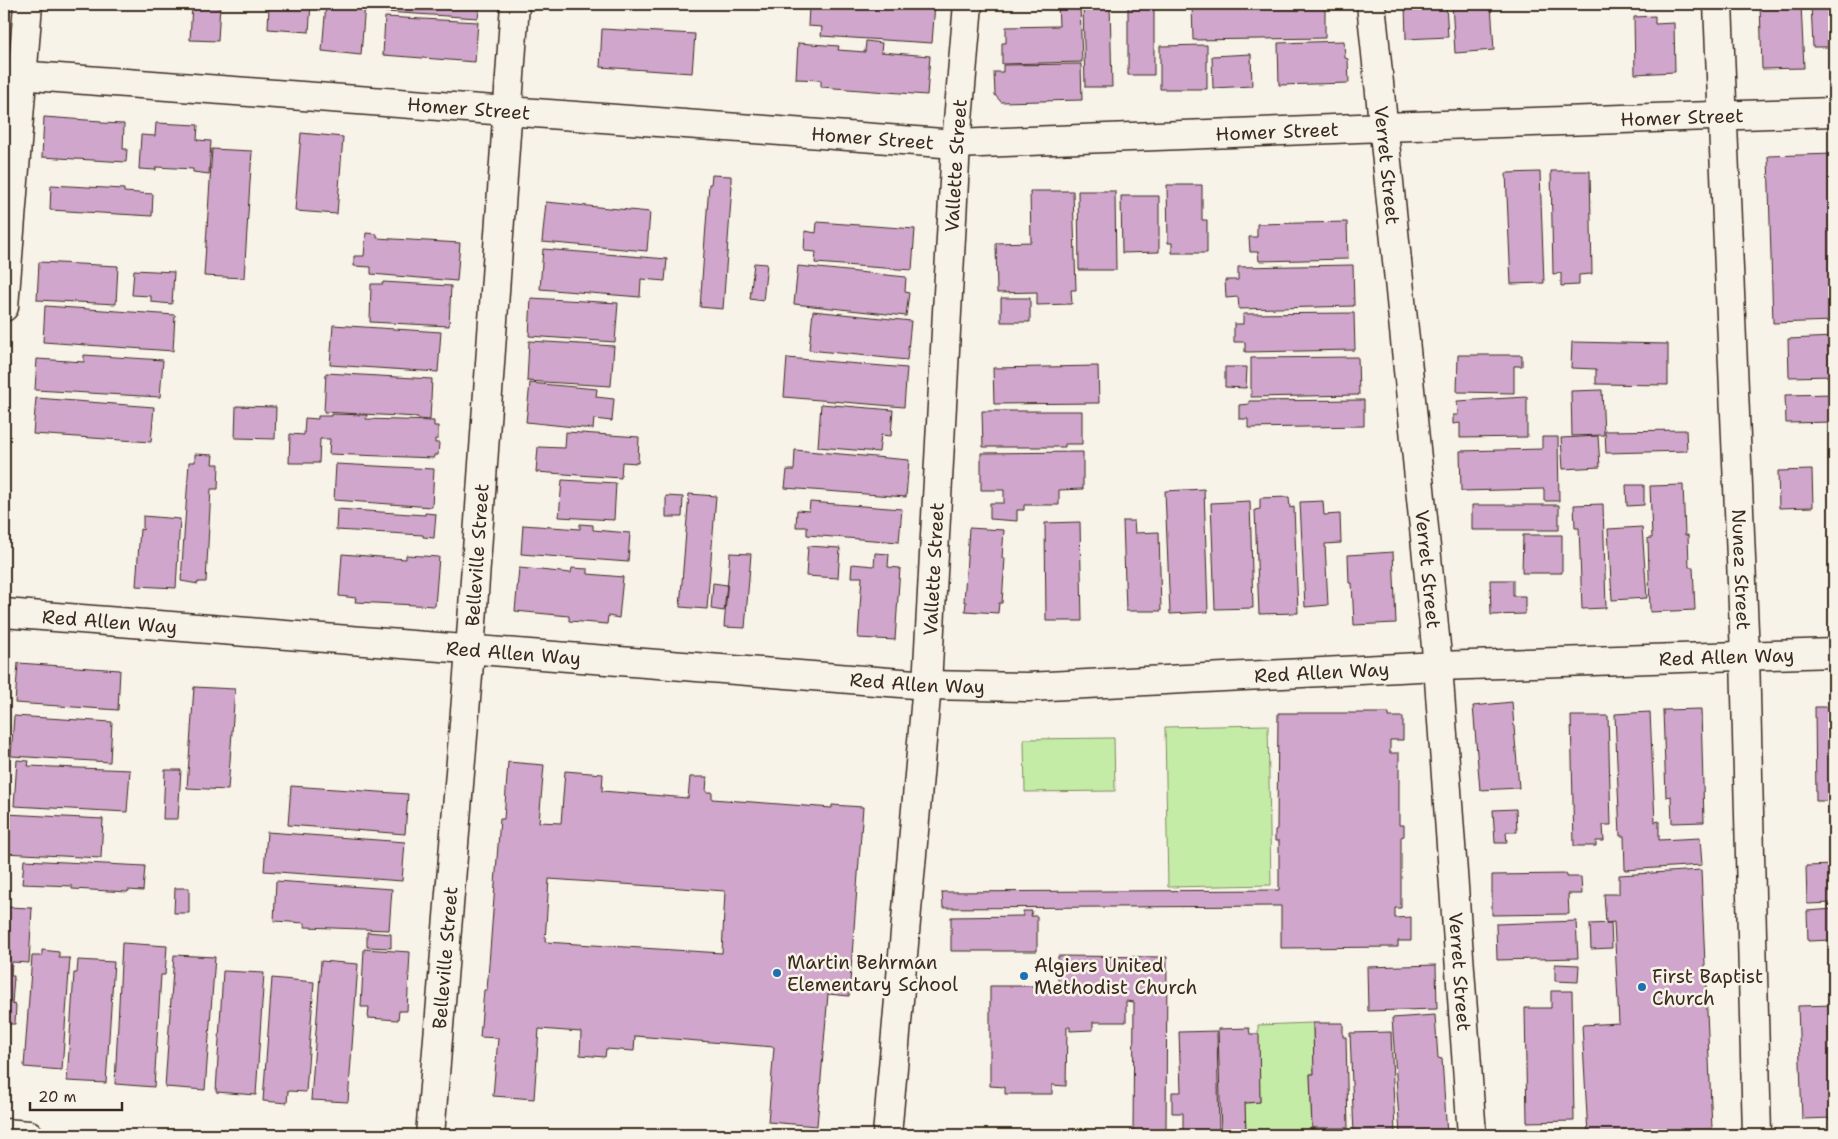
<svg xmlns="http://www.w3.org/2000/svg" width="1838" height="1139" viewBox="0 0 1838 1139" font-family="'Shantell Sans',sans-serif">
  <style>
    .green { fill: #c5eca7; stroke: #808b62 }
    .building { fill: #d0a6cc; stroke: #3b2a1e; fill-rule: evenodd }
    .lines { fill: none; stroke-linecap: round; stroke-linejoin: round }
    .street-casing { stroke: #3b2a1e; stroke-width: 31 }
    .secondary-casing { stroke: #3b2a1e; stroke-width: 31 }
    .street { stroke: #f7f3e8; stroke-width: 28 }
    .secondary { stroke: #f7f3e8; stroke-width: 28 }
    .poi-dot { fill: #1f6fb2; stroke: #f7f3e8; stroke-width: 2 }
    .labels { text-anchor: middle; dominant-baseline: central; stroke-width: 5; stroke-linejoin: round; paint-order: stroke }
    .street-label { font-size: 19px; fill: #3b2a1e; stroke: #f7f3e8 }
    .poi-label { font-size: 19px; fill: #3b2a1e; stroke: #f7f3e8; text-anchor: start }
  </style>
  <rect width="100%" height="100%" fill="#f7f3e8"/>
  <filter id="ink" filterUnits="userSpaceOnUse"><feTurbulence type="fractalNoise" baseFrequency=".02" numOctaves="2"/><feDisplacementMap in="SourceGraphic" scale="10" xChannelSelector="R" yChannelSelector="G"/><feConvolveMatrix kernelMatrix="1 2 1 2 8 2 1 2 1" color-interpolation-filters="sRGB"/></filter>
  <g filter="url(#ink)">
    <!-- green -->
    <path class="green" d="M1268,725L1271,885L1168,887L1165,727Z
      M1114,738L1115,791L1025,792L1024,739Z
      M1313,1023L1314,1074H1310L1312,1135H1246L1245,1103L1260,1102L1258,1025Z"/>
    <!-- building -->
    <path class="building" d="M192,4H220L218,41L190,40Z
      M269,4H311L309,32L268,29Z
      M326,4H365L361,55L322,51Z
      M386,4H480L478,18L385,12Z
      M828,4H935L932,43L821,36L822,27L808,26L809,6L828,7Z
      M1058,4H1080L1082,62L1002,64V43H1006V27L1059,26Z
      M1110,4L1112,87H1085L1083,5Z
      M1128,4H1154V75H1128Z
      M1192,4H1325V38L1193,40Z
      M1405,4H1446L1448,37L1406,39Z
      M1452,4H1491L1494,50L1455,53Z
      M1760,4H1801L1804,68L1762,69Z
      M1811,4H1834V47H1813Z
      M1655,16V24L1674,23L1675,72L1635,74L1634,17Z
      M385,17L478,22L475,62L383,55Z
      M602,29L695,34L692,73L600,67Z
      M866,41L882,43L881,52L930,56L927,95L821,87V80L796,79L798,43L839,46L838,50L865,52Z
      M1344,41L1345,58L1348,59L1349,83L1279,85L1278,43Z
      M1207,45V89H1160V46Z
      M1251,54L1252,86L1213,88L1212,56Z
      M1081,64L1082,100L1001,102L995,95L994,72H1003V65Z
      M44,117L101,121V123L124,124L123,149H127L126,162L42,157Z
      M156,123L198,125L197,140L211,141L209,174L193,172V169L156,167V170L139,169L141,135L155,136Z
      M301,133L343,137L337,214L295,211Z
      M212,149L252,151L244,278L204,276Z
      M1834,154V321L1773,323L1768,156Z
      M1551,171H1590L1592,274L1579,275V285L1561,286V273L1553,274Z
      M1540,172L1544,283L1511,284L1506,173Z
      M712,175L731,176V185L732,186L723,309L700,307L709,184H711Z
      M51,185L124,189V192L153,194L152,216L50,210Z
      M1167,185H1202V220H1207V253H1172V243H1168Z
      M1030,191H1073L1076,290H1071L1072,304L1037,305V292L997,293L996,243L1031,242Z
      M1078,191H1115L1116,270H1079Z
      M1121,196H1159V252L1122,253Z
      M546,202L650,212L647,251L542,242Z
      M817,222L915,229L912,270L815,263L816,252L804,251L805,231L816,233Z
      M1347,222L1348,259L1259,261L1258,252H1250L1249,237H1257V224Z
      M366,233L377,234V238L460,243L457,281L371,274V267L354,266V256H364Z
      M543,249L667,259L665,281L641,279L640,297L540,289Z
      M39,262L118,266L116,304L37,300Z
      M754,263L767,264L763,301L750,299Z
      M1353,265L1354,306L1239,309L1238,297L1226,298L1225,280H1238V267Z
      M798,266L906,277L905,292L909,293L906,316L794,304Z
      M134,270L174,272L172,304L151,302V296L132,295Z
      M383,282L451,286L449,326L370,322L371,284H383Z
      M531,298L618,303L615,342L529,336Z
      M1001,298H1030V322H1001Z
      M45,306L175,315L173,351L43,342Z
      M813,311L911,321L907,360L809,350Z
      M1354,313L1355,350L1245,352V342H1234V324H1243V314Z
      M333,325L441,332L438,372L330,365Z
      M1834,337V376L1789,377L1788,339Z
      M529,341L614,346L611,386L527,381Z
      M1572,342L1668,344V385L1596,384V369L1571,368Z
      M84,355L163,360L160,397L35,390L37,359L84,362Z
      M1458,355H1522V366H1514V393L1457,392Z
      M1358,357L1359,395L1251,397V358Z
      M787,358L907,368L904,407L784,397Z
      M1098,366L1099,403L994,404L993,368Z
      M1225,367H1247L1246,388L1225,387Z
      M326,373L432,379L430,420L418,419V417L324,412Z
      M530,383L597,389L596,397L614,399L612,421L594,419L593,429L526,422Z
      M1602,390L1604,435L1572,436L1571,391Z
      M1834,394V422L1786,423L1785,395Z
      M1527,397V437L1460,438V423L1453,424V415H1458L1457,401Z
      M36,398L154,407L151,442L33,434Z
      M1364,400V426L1248,428V419H1239V405L1249,404V401Z
      M821,404L893,410L891,436L881,435L879,452L818,447Z
      M236,406L276,407L275,439L235,438Z
      M982,411H1082V444H1065V447H983Z
      M331,414L367,415L366,419L434,421V426H438V439H435V443H439L438,455H434V458L329,454L330,439H320L319,463H289L290,434L304,435L305,418L318,419V416H331Z
      M1686,430L1687,451L1606,453L1605,431Z
      M566,432L639,437L638,463L622,462L621,478L536,472L538,447L565,448Z
      M1598,436L1600,467L1563,469L1561,438Z
      M1542,437H1558L1559,501H1544V489L1461,491L1460,451L1542,449Z
      M795,450L909,460L906,497L785,488L787,470H794Z
      M1083,452V489L1059,490V505H1024V510H1017V521L990,519V503H1004V490H981V453Z
      M195,454L213,455L212,464H219L218,489H211L206,582H198V584L181,581L189,462H195Z
      M336,464L434,469L432,507L334,500Z
      M1812,470L1813,507L1779,508L1778,471Z
      M562,480L616,483L614,520L559,517Z
      M1626,485H1644V505L1627,506Z
      M1683,485L1685,535H1688L1689,567H1693L1695,610L1650,612L1648,538H1652L1650,486Z
      M1204,489L1208,612L1170,614L1165,491Z
      M689,494L716,496L707,609L680,607Z
      M666,496L683,497L682,517H666Z
      M1289,497L1290,508L1294,507L1298,613L1259,614L1255,510L1260,509V498Z
      M1250,501L1253,608L1215,609L1211,503Z
      M1323,501L1324,515L1340,514L1341,543L1325,544L1328,605L1305,607L1300,502Z
      M810,502L902,509L899,542L807,535V527H796L797,510L809,511Z
      M1603,504L1606,608L1582,609L1579,528H1575L1574,505Z
      M1472,505H1559V530H1472Z
      M337,509L425,515V513L436,514L434,538L423,537V535L336,530Z
      M143,516L180,519L176,588L136,586L140,529L143,530Z
      M1123,521H1134L1135,533L1159,532L1161,611H1126Z
      M1080,522L1082,621H1046L1045,523Z
      M580,524L593,525V530L630,533L628,562L521,554L523,525L580,529Z
      M1642,527L1647,598L1612,600L1608,529Z
      M969,528L1004,530L1002,558H1005L1002,603H999L998,613L965,611L966,602H964Z
      M1832,533H1834V578Z
      M1523,535H1562V573H1522Z
      M808,546L840,548L838,578L806,576Z
      M1393,552L1396,623L1354,625L1352,583H1349L1348,555Z
      M730,553L751,554L745,628L724,627Z
      M875,553L889,554L888,567L900,568L895,640L858,638L862,577H851L852,564L874,566Z
      M342,554L406,559V555L439,557L435,606L355,602L356,598L339,596Z
      M519,568L571,573L572,568L588,569V574L623,577L619,618L608,616L607,624L569,621V616L515,611Z
      M1490,580H1513V596H1525V614L1491,615Z
      M713,583L727,585L724,611L711,609Z
      M18,663L120,670L118,710L15,703Z
      M194,687L235,689L228,790L187,788Z
      M1512,702L1519,788L1480,790L1473,706Z
      M1815,707H1834V801H1816Z
      M1701,709L1704,822L1672,823L1671,796L1666,797L1663,710Z
      M1650,712L1655,822L1659,821V840L1700,838L1702,865L1625,870L1624,836H1620L1615,714Z
      M1278,713H1389V717H1403V740H1390V753H1399V825H1404V836L1401,837V908H1395V918L1411,917V941H1398V947L1281,948V906L943,908L942,892L1279,890V841H1275V830L1277,829Z
      M14,716L112,722L110,762L11,756Z
      M1571,716H1608L1611,825H1603L1604,841H1596V846H1574Z
      M17,760L29,761L28,766L130,770L127,812L14,806Z
      M508,762L544,765L539,822L561,823L565,771L603,774L602,791L688,798L690,777H707L706,792H712V799L832,808V805L863,807L849,996L828,994L817,1126L768,1122L774,1047L635,1036L634,1051L606,1049L605,1057L580,1055L581,1032L539,1029L534,1099L493,1096L498,1038L480,1037L484,990H487L500,819H504ZM549,879L725,891L722,953L545,942Z
      M165,770H181L178,819H163Z
      M291,786L408,794L405,834L288,825Z
      M1516,809L1517,832H1506L1507,843H1495L1493,810Z
      M6,814L103,819L101,858L4,853Z
      M267,832L405,842L402,881L264,871Z
      M24,860L145,866L143,891L128,890V892L72,889V886L22,884Z
      M1834,865V903L1807,904L1806,866Z
      M1701,870L1712,1129L1588,1135L1582,1025L1619,1023L1614,922L1606,923L1604,894H1619V875Z
      M1567,874V877H1581L1582,894H1568L1569,914L1492,915V875Z
      M276,881L392,889L389,930L305,927V923L274,921Z
      M175,888H189V913H174Z
      M6,907L32,908L29,963L12,962L11,976H14L12,1004L16,1005L15,1024H9L6,1087L4,1086V918H6Z
      M1834,909V940L1808,941L1807,911Z
      M1023,911H1032L1031,916H1037V951H951V917L1023,916Z
      M1576,921L1578,958L1497,960L1496,924Z
      M1611,923L1612,948L1591,949L1590,924Z
      M367,932L391,934V948L367,947Z
      M122,943L167,946L165,975H161L154,1087L115,1084Z
      M364,949L410,952L407,1011H399L398,1020L368,1018L369,1007H361Z
      M42,950L59,952V958H70L62,1070L24,1067L32,956H42Z
      M174,955L215,957L205,1090L165,1087Z
      M1058,956L1167,957L1166,1135H1133L1134,1002L1126,1001V1022H1093V1030L1070,1031V1027H1067L1066,1086L1052,1085V1094H1005V1087L990,1086V986H1058Z
      M78,960L114,962L106,1083L67,1081L74,973H77Z
      M321,961L358,964L348,1102L311,1100Z
      M1555,964L1579,965L1578,982L1555,981Z
      M1436,965L1437,1009L1368,1011L1367,967Z
      M223,971L264,973L256,1095L216,1092Z
      M272,978L314,982L306,1092L288,1091L287,1103L263,1101Z
      M1551,991H1572L1574,1121L1527,1122L1525,1008H1551Z
      M1834,1005V1118L1802,1119L1798,1006Z
      M1435,1015L1438,1058L1442,1059L1447,1135H1400L1392,1018Z
      M1313,1023H1343V1037H1346L1348,1128H1312L1310,1074H1314Z
      M1249,1028L1250,1034H1259L1260,1102L1245,1103L1246,1135H1221L1218,1029Z
      M1217,1031L1219,1134H1183V1113H1172V1092H1181L1179,1032Z
      M1391,1032L1395,1133L1354,1135L1350,1033Z"/>
    <g class="lines">
      <defs>
        <g id="street">
          <path id="s1" d="M1718,4L1745,655L1757,1135"/>
          <path id="s2" d="M4,74L956,144L1383,127L1834,112"/>
          <path d="M4,307L28,4"/>
          <path id="s3" d="M4,613L927,685L1028,687L1438,666L1834,653"/>
          <path id="s4" d="M430,1135L470,651L515,4"/>
        </g>
        <g id="secondary">
          <path id="s5" d="M1371,4L1438,666L1472,1135"/>
          <path d="M4,1133L29,1135"/>
          <path id="s6" d="M887,1135L927,685L956,144L968,4"/>
        </g>
      </defs>
      <!-- street casing -->
      <use href="#street" class="street-casing"/>
      <!-- secondary casing -->
      <use href="#secondary" class="secondary-casing"/>
      <!-- street -->
      <use href="#street" class="street"/>
      <!-- secondary -->
      <use href="#secondary" class="secondary"/>
    </g>
  </g>
  <!-- markers -->
  <g class="poi-dot">
    <circle cx="777" cy="973" r="5"/>
    <circle cx="1024" cy="976" r="5"/>
    <circle cx="1642" cy="987" r="5"/>
  </g>
  <g class="labels">
    <!-- street labels -->
    <g class="street-label">
      <text stroke="none"><textPath href="#s2" startOffset="466">Homer Street</textPath></text>
      <text stroke="none"><textPath href="#s2" startOffset="1681">Homer Street</textPath></text>
      <text stroke="none"><textPath href="#s2" startOffset="1276">Homer Street</textPath></text>
      <text stroke="none"><textPath href="#s2" startOffset="871">Homer Street</textPath></text>
      <text stroke="none"><textPath href="#s6" startOffset="972">Vallette Street</textPath></text>
      <text stroke="none"><textPath href="#s5" startOffset="162">Verret Street</textPath></text>
      <text stroke="none"><textPath href="#s4" startOffset="582">Belleville Street</textPath></text>
      <text stroke="none"><textPath href="#s5" startOffset="568">Verret Street</textPath></text>
      <text stroke="none"><textPath href="#s1" startOffset="566">Nunez Street</textPath></text>
      <text stroke="none"><textPath href="#s6" startOffset="568">Vallette Street</textPath></text>
      <text stroke="none"><textPath href="#s3" startOffset="106">Red Allen Way</textPath></text>
      <text stroke="none"><textPath href="#s3" startOffset="511">Red Allen Way</textPath></text>
      <text stroke="none"><textPath href="#s3" startOffset="1726">Red Allen Way</textPath></text>
      <text stroke="none"><textPath href="#s3" startOffset="1321">Red Allen Way</textPath></text>
      <text stroke="none"><textPath href="#s3" startOffset="916">Red Allen Way</textPath></text>
      <text stroke="none"><textPath href="#s4" startOffset="178">Belleville Street</textPath></text>
      <text stroke="none"><textPath href="#s5" startOffset="972">Verret Street</textPath></text>
    </g>
    <!-- poi labels -->
    <g class="poi-label">
      <text x="787" y="962">Martin Behrman<tspan x="787" dy="22">Elementary School</tspan></text>
      <text x="1034" y="965">Algiers United<tspan x="1034" dy="22">Methodist Church</tspan></text>
      <text x="1652" y="976">First Baptist<tspan x="1652" dy="22">Church</tspan></text>
    </g>
  </g>
  <!-- margin -->
  <rect width="1838" height="1139" fill="none" stroke="#f7f3e8" stroke-width="20"/>
  <rect x="10" y="10" width="1818" height="1119" fill="none" stroke="#3b2a1e" stroke-width="2" filter="url(#ink)"/>
  <!-- scale -->
  <path d="M30 1102v8h92v-8" fill="none" stroke="#3b2a1e" stroke-width="2.5"/>
  <text x="38" y="1102" font-size="15" fill="#3b2a1e" stroke="#f7f3e8" stroke-width="4" paint-order="stroke">20 m</text>
</svg>
